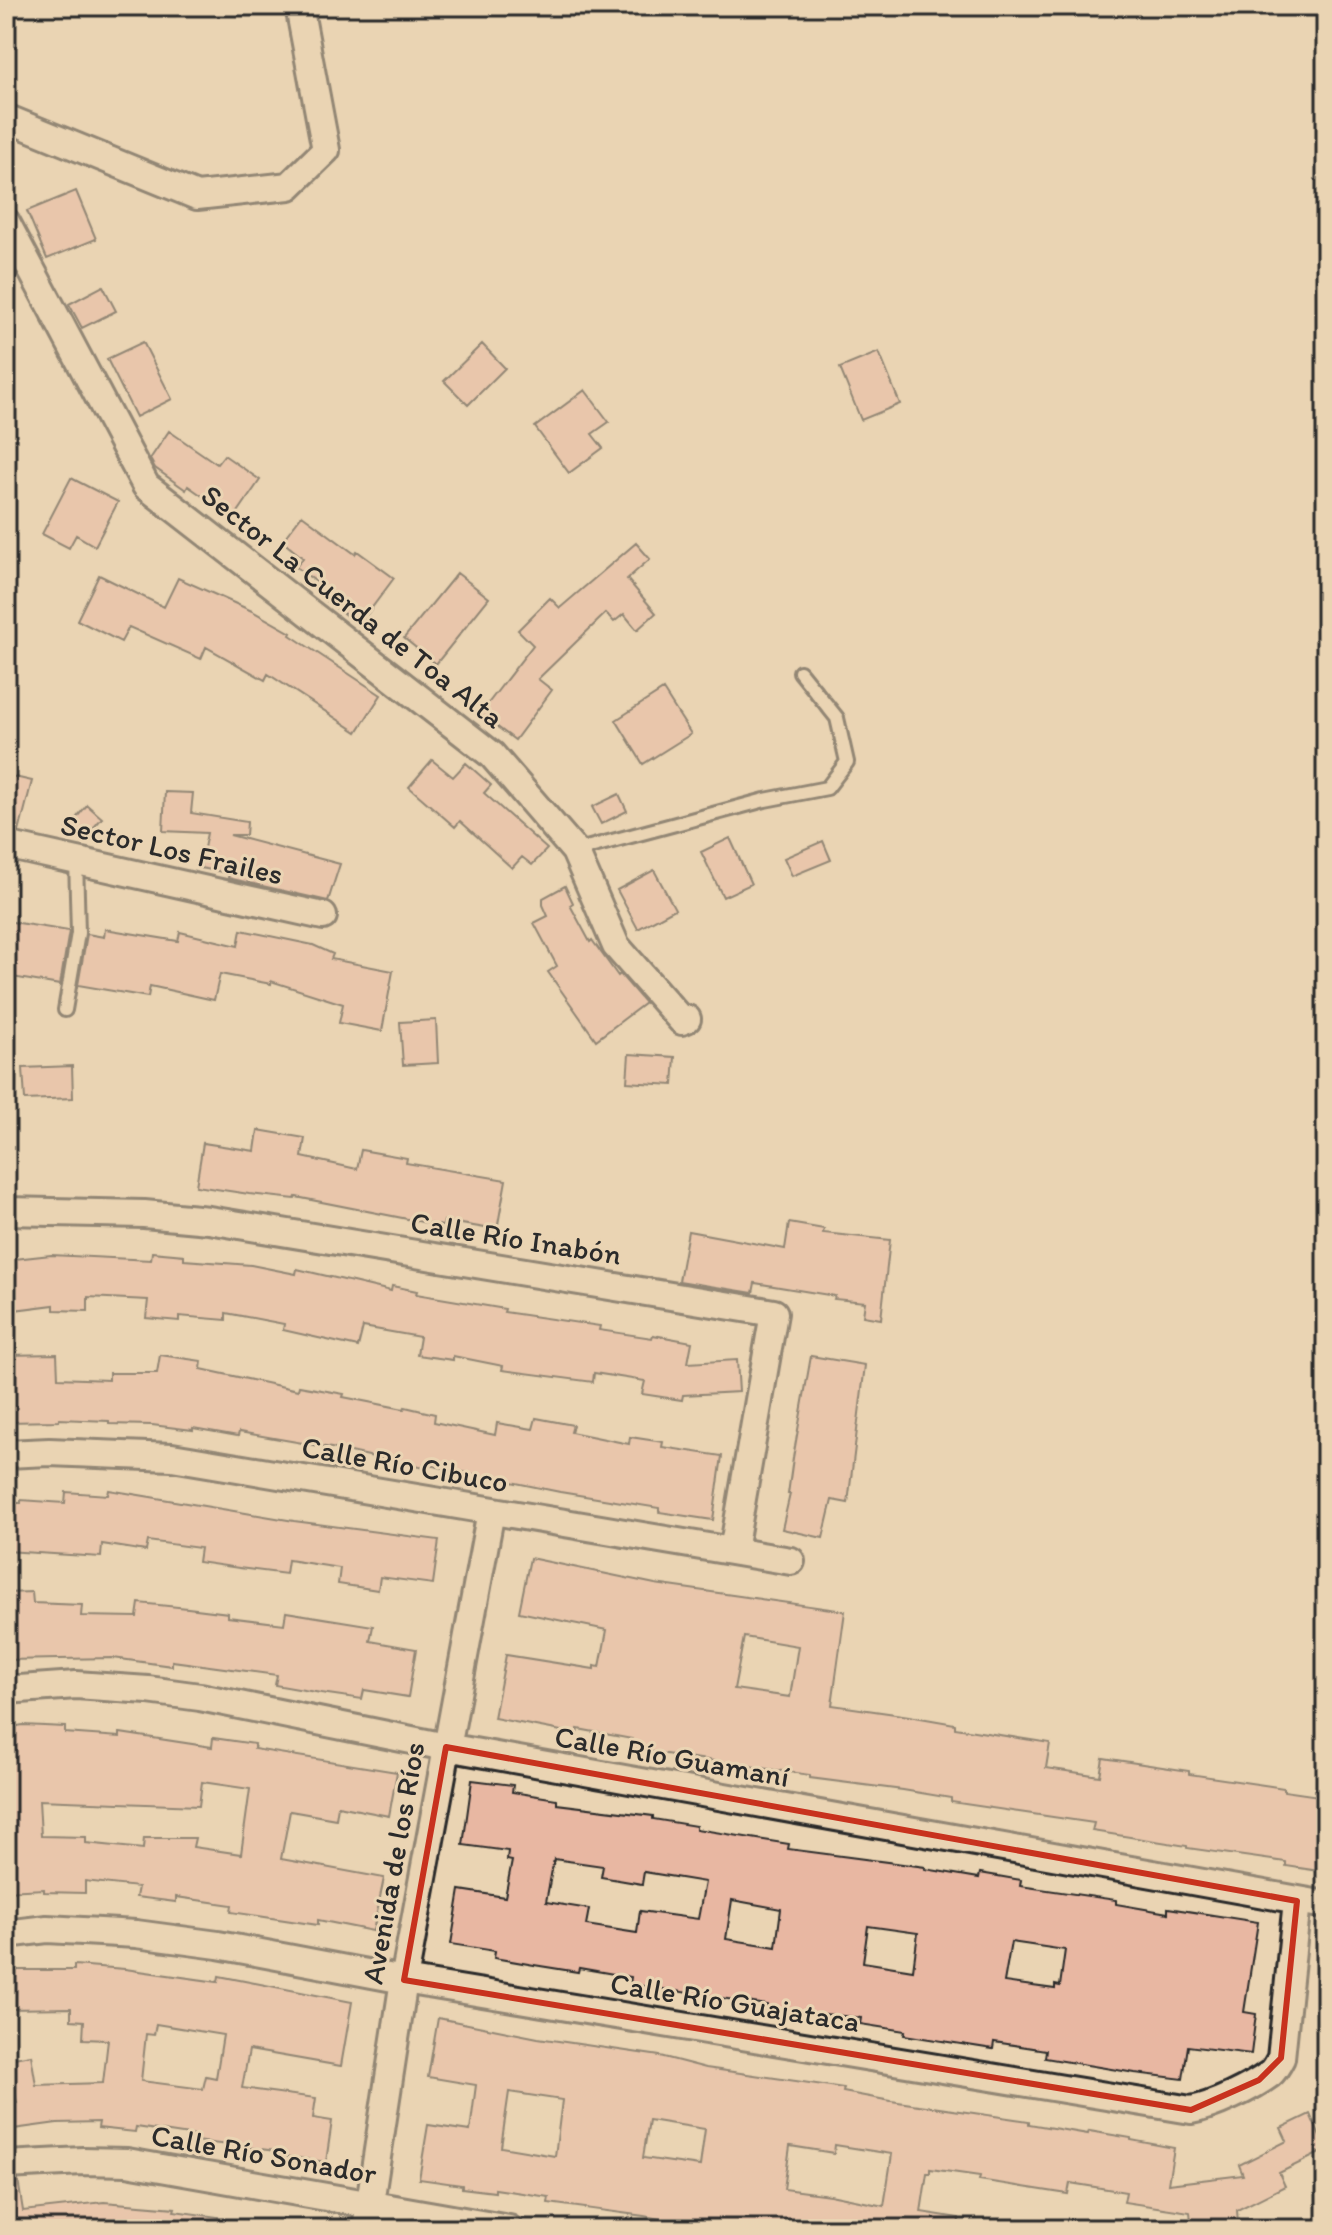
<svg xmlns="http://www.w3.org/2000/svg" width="1332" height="2235" viewBox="0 0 1332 2235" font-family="Itim,sans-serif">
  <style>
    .building { fill: #e8b7a2; stroke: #2b2b2b; stroke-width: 2; fill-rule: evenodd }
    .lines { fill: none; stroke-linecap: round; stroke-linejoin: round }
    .lane-casing { stroke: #2b2b2b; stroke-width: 18 }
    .street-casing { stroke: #2b2b2b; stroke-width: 32 }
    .lane { stroke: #ead4b3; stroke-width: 12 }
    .street { stroke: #ead4b3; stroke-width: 26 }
    .marked { fill: none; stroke: #c8321e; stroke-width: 6; stroke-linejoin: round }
    .labels { text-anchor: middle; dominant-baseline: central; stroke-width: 6; stroke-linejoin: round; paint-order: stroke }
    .street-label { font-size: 30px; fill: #2b2b2b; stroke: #ead4b3 }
  </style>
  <rect width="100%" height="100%" fill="#ead4b3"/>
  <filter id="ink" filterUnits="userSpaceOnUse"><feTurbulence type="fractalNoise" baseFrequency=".0125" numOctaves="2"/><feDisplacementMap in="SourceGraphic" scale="16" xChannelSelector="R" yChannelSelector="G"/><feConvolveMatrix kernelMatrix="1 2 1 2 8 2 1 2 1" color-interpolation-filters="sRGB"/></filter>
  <g filter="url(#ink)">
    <!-- building -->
    <path class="building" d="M76,191L96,239L47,259L27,211Z
      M103,286L116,311L82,328L69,304Z
      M143,342L172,399L136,417L107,359Z
      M482,344L505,368L468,405L444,381Z
      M879,352L900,404L861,420L840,368Z
      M585,390L609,422L592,434L603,448L569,473L535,427Z
      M169,431L217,464L224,455L260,480L234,518L188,486L186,490L155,468L150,459Z
      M71,478L118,502L95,546L76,535L69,548L42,534Z
      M302,515L355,554L357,551L394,578L359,625L323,598L329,591L296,567L303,558L282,541Z
      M636,543L650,559L627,579L656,613L637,630L624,614L614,622L606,613L538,679L552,690L515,740L480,714L533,645L518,630L550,598L560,608Z
      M457,573L489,598L436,664L404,638Z
      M99,575L164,607L178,578L252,611L291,633L290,635L381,695L357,732L268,674L265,680L206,647L201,659L129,627L121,642L77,620Z
      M663,690L691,734L643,764L616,720Z
      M432,760L453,777L466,763L491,785L484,793L547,849L532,865L522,857L512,868L460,821L455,827L409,787Z
      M6,775L32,781L19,832L6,829Z
      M165,792L193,793L191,813L247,822L246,835H230L340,864L328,901L228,878L229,873L200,868L207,833L163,831Z
      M619,794L627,811L601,824L592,807Z
      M87,805L102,818L82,841L67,829Z
      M730,838L751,884L723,897L701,852Z
      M823,841L831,860L792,876L784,858Z
      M654,870L675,909L638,929L617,890Z
      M565,886L573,903L570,905L590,942L592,940L618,976L620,974L645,1003L596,1040L548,972L557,966L534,923L548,916L543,905V898Z
      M6,921L69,931L60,985L6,976Z
      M105,929L178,941L180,932L238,946L241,930L313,945L333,954L331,959L393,971L382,1031L339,1023L343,1004L271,981V984L220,974L214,1000L150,986L148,997L78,985L87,934L104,937Z
      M436,1020L438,1063L403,1065L400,1022Z
      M629,1054L675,1057L673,1085L627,1082Z
      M72,1066L73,1098L25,1100L23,1068Z
      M258,1130L305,1138L302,1157L357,1169L361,1150L407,1158L406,1163L506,1180L497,1230L444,1221L443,1226L296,1197L295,1199L249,1194L196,1186L203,1143L255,1151Z
      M789,1223L824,1229L823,1233L890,1240L881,1319L863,1316L865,1302L834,1299L835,1296L755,1283L753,1293L679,1281L688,1231L785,1249Z
      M152,1252L184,1255V1260L251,1265L296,1274L297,1269L391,1291L392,1286L417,1291L416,1294L505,1309L504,1312L600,1326L599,1330L652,1338L653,1335L692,1342L688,1363L737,1360L739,1392L683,1395L682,1400L642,1394L645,1381L594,1373L593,1382L502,1370L503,1366L453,1356V1360L417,1355L420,1337L363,1327L358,1347L283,1330L284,1324L226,1313V1320L179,1316V1321L146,1318L148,1300L88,1297V1311L54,1310V1305L6,1311V1260L51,1255L151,1260Z
      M57,1354L58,1378L109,1380V1373H157L160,1355L202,1361L201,1369L298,1390L299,1386L344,1394L343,1397L404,1409L405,1407L435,1414L434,1422L495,1435L497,1423L533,1429L536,1418L573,1425L571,1432L629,1444L630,1437L663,1442L662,1447L722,1456L713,1520L659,1512V1508L560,1492L424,1464V1468L337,1449L239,1432L238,1436L193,1428V1430L152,1425L109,1424V1421L59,1419V1421L6,1422V1355Z
      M811,1356L865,1365L848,1503L832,1500L823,1538L782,1529L790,1494H788L793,1458Z
      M109,1490L294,1521L439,1540L433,1584L380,1577L378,1590L338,1584L340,1568L288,1560L286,1574L239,1568L198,1562L200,1548L148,1541L146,1551L102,1544L101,1557L6,1551V1503H21V1500L65,1503L66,1492L108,1495Z
      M530,1558L655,1584L845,1611L832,1705L909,1716L955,1724V1728L1050,1743L1046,1768L1100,1776L1103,1758L1189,1771V1774L1284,1788V1791L1326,1797V1872L1286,1866V1862L1187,1848V1846L1092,1831L1094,1823L951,1802V1798L903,1790L810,1778V1775L631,1749L632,1739L578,1729L577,1734L494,1718L506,1655L594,1669V1666L600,1667L607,1630L519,1612ZM744,1637L798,1646L790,1697L734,1689Z
      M32,1592L33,1603L82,1605L81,1616L137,1617L139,1603L188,1608L228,1613V1617L284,1624L286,1612L373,1626L370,1641L416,1649L408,1697L364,1690L362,1699L321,1693L275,1685L277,1675L172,1661V1666L113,1658L6,1660V1593Z
      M23,1725L65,1727V1733L120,1737V1733L212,1747L213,1738L255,1744L254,1749L397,1772L389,1816L338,1806L336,1819L290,1811L281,1859L384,1878L373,1931L318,1920V1925L231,1912L232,1905L176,1897V1902L136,1897L138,1887L85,1881V1893L44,1892V1889L6,1891V1728ZM202,1782L250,1789L241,1854L193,1847L195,1838H144L143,1849L86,1843V1837L41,1836L39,1800L199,1806Z
      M472,1780L513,1785L512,1792L557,1799V1804L653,1816V1819L696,1826V1829L789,1844L788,1849L925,1867V1869L979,1878L980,1873L1021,1880L1020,1886L1116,1900V1904L1168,1913V1908L1258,1922L1244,2012L1256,2014L1251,2054L1188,2046L1183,2079L1135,2073L1045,2058L1046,2050L994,2042L993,2049L904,2035L905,2031L860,2024L861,2018L767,2008V2005L630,1984L631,1977L579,1968L578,1972L534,1965L494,1958L495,1951L451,1944L460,1890L505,1897L512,1861L507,1860L508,1851L463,1845ZM554,1859L603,1866L601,1877L642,1884L644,1872L705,1882L698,1919L640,1911L637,1933L586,1925L589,1909L546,1902ZM732,1900L781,1909L776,1947L726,1939ZM868,1926L918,1933L913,1970L863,1962ZM1011,1942L1065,1950L1060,1986L1055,1985V1989L1004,1982Z
      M74,1965L125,1969L218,1982L219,1976L352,2002L341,2066L249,2050L242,2088L316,2098L313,2118L332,2121L326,2162L284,2156L285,2152L195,2141L196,2136L136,2127L135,2132L98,2128L99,2122L57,2123L6,2130V2105L17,2103L8,2059L31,2055L36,2085L103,2083L108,2040L83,2039L84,2021L71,2020V2008L6,2009V1970H74ZM156,2024L223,2035L216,2078L206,2076L203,2089L141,2081L146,2034L154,2035Z
      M438,2018L538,2038L660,2056L706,2068L844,2088L843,2092L891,2101L1029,2121V2124L1088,2134L1089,2131L1131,2138V2140L1174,2148L1168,2184L1243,2175L1239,2165L1287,2141L1281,2128L1310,2114L1326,2150L1279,2173L1285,2186L1237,2210L1238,2223L1192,2229L1190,2212L1124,2202L1126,2192L1070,2183L1068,2194L979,2180L980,2176L930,2169V2173H927L921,2212L959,2218L958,2229H713L644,2216L548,2203L549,2197L495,2189V2192L462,2188V2185L419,2179L428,2125L470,2131L476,2085L428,2077ZM509,2092L562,2100L555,2156L501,2147ZM649,2120L705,2129L700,2166L643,2158ZM835,2145L892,2154L884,2206L830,2195L784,2189L790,2146L834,2153Z
      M18,2180L23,2211L104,2202L175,2208L174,2211L218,2217L217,2229H6V2181Z"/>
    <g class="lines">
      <defs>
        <path id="lane" d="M575,851L765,800L827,788L847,762L837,718L800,672
          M65,1010L78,933L76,859"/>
        <path id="street" d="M6,118L197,196L289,186L326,150L299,6
          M6,222L146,486L492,755L575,851L616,946L682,1021L687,1019
          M6,845L323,916
          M6,1211L144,1214L209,1220L774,1313L733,1551
          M6,1454L49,1452L172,1457L791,1561
          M6,1690L76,1685L148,1690L200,1697L446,1747L1326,1905
          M6,1934L47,1929L136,1934L218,1945L404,1980L1191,2110C1213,2106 1251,2088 1270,2074C1275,2070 1278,2064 1281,2058L1297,1901
          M6,2165L83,2161L127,2162L509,2229
          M366,2229L404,1980L491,1511"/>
      </defs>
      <!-- lane casing -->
      <use href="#lane" class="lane-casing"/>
      <!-- street casing -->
      <use href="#street" class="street-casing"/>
      <!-- lane -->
      <use href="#lane" class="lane"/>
      <!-- street -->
      <use href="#street" class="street"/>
    </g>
  </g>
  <!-- marked area -->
  <path d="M0 0H1332V2235H0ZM446,1747L1297,1901L1281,2058L1259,2080L1191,2110L404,1980Z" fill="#ead4b3" fill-opacity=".55" fill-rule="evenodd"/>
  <path class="marked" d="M446,1747L1297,1901L1281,2058L1259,2080L1191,2110L404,1980Z"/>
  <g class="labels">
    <!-- street labels -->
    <g class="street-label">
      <text transform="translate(353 606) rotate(38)">Sector La Cuerda de Toa Alta</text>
      <text transform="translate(172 849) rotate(13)">Sector Los Frailes</text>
      <text transform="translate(516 1238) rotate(9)">Calle Río Inabón</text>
      <text transform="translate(405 1464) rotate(10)">Calle Río Cibuco</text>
      <text transform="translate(672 1756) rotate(10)">Calle Río Guamaní</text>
      <text transform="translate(393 1863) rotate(-80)">Avenida de los Ríos</text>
      <text transform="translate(735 2002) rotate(9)">Calle Río Guajataca</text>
      <text transform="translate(264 2154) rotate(10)">Calle Río Sonador</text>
    </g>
  </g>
  <!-- margin -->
  <rect width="1332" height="2235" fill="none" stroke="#ead4b3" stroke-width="32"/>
  <rect x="16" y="16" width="1300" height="2203" fill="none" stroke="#2b2b2b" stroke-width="3" filter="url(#ink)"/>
</svg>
